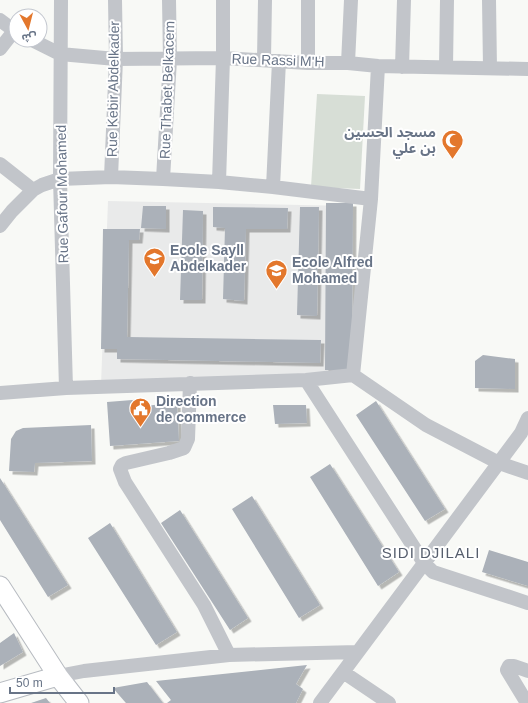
<svg xmlns="http://www.w3.org/2000/svg" width="528" height="703" viewBox="0 0 528 703" font-family="Arial,'Noto Sans Arabic',sans-serif">
  <style>
    .built { fill: #e9eaea }
    .pitch { fill: #d7ded6 }
    .building { fill: #abb1b9; filter: url(#shadow) }
    .lines { fill: none; stroke-linecap: round; stroke-linejoin: round }
    .secondary-casing { stroke: #b7bbc1; stroke-width: 21 }
    .minor { stroke: #c2c5ca; stroke-width: 14 }
    .secondary { stroke: #fff; stroke-width: 19 }
    .labels { text-anchor: middle; dominant-baseline: central; stroke-width: 4; stroke-linejoin: round; paint-order: stroke }
    .street-label { font-size: 14px; fill: #687487; stroke: #fff }
    .poi-label { font-size: 14px; font-weight: bold; fill: #687487; stroke: #fff; text-anchor: start }
    .neighbourhood-label { font-size: 15px; letter-spacing: 1px; fill: #565e6d; stroke: #fff }
  </style>
  <defs>
    <filter id="shadow"><feDropShadow dx="3.5" dy="3.5" stdDeviation="0" flood-color="#0004"/></filter>
  </defs>
  <rect width="100%" height="100%" fill="#f8f9f6"/>
  <!-- built -->
  <path class="built" d="M108,201L350,206L346,374L101,385Z"/>
  <!-- pitch -->
  <path class="pitch" d="M317,94L365,96L360,189L311,187Z"/>
  <!-- building -->
  <path class="building" d="M326,203H353L352,370H325Z
    M143,206H166V229L141,228Z
    M213,207L288,208L287,229H246L244,301L223,299L225,228L213,227Z
    M300,207H319L317,316L297,315Z
    M183,210L203,211L202,300H180Z
    M103,229H140L139,240H129L127,337L321,340L320,363L117,359V349H101Z
    M483,355L515,359V389L475,388V361Z
    M145,399L146,406L177,402L179,441L110,446L107,402Z
    M376,401L445,509L425,521L356,415Z
    M273,405H306L307,423L275,424Z
    M91,425L92,461L35,463L34,472L9,471L11,439L16,431L23,428Z
    M330,464L399,572L378,586L310,477Z
    M0,478L68,585L48,597L0,520Z
    M252,496L320,605L299,618L232,509Z
    M180,510L248,618L230,630L161,523Z
    M110,523L177,632L156,645L88,538Z
    M489,550L528,562V586L482,572Z
    M14,633L23,652L0,666V643Z
    M307,665L296,684L303,689L296,703H167L171,700L156,681Z
    M147,682L163,703H126L113,688Z
    M46,698L50,703H31Z"/>
  <g class="lines">
    <defs>
      <path id="secondary" d="M0,586L58,676L79,703
        M0,693L58,676"/>
    </defs>
    <!-- secondary casing -->
    <use href="#secondary" class="secondary-casing"/>
    <!-- minor -->
    <path class="minor" d="M61,0L60,179L66,388
      M308,0V63
      M489,0L490,68
      M0,20L16,32
      M32,40L60,54L116,59L223,58L308,63H348L378,66L528,69
      M0,49L14,31
      M264,59L265,0
      M348,63L351,0
      M402,67L404,0
      M446,67L447,0
      M0,164L33,190
      M111,177L116,59L115,0
      M163,179L170,59L169,0
      M219,182L223,58V0
      M273,187L371,199
      M0,226L12,211L33,190L42,185L60,179L111,177L163,179L219,182L273,187L279,61
      M353,375L371,199L378,66
      M306,380L424,563L433,572L528,603
      M190,383L188,439L184,448L169,453L126,463L122,465L120,469L125,482L204,605L229,655
      M0,393L66,388L306,380L353,375L426,425L499,463L528,473
      M343,672L389,703
      M58,676L84,671L229,655L358,652
      M320,703L521,433L528,418
      M527,703L507,670L509,666H514L528,671"/>
    <!-- secondary -->
    <use href="#secondary" class="secondary"/>
  </g>
  <!-- icons -->
  <defs>
    <symbol id="mosque-pin" viewBox="-11 -11 22 30"><path d="M0 17L-7.5 6A9.5 9.5 0 1 1 7.5 6Z" fill="#e3772c" stroke="#fff"/><path d="M3.5-4.9A6 6 0 1 0 3.5 4.9A5 5 0 1 1 3.5-4.9Z" fill="#fff"/></symbol>
    <symbol id="school-pin" viewBox="-11 -11 22 30"><path d="M0 17L-7.5 6A9.5 9.5 0 1 1 7.5 6Z" fill="#e3772c" stroke="#fff"/><path d="M0-5L7-2L0 1L-7-2ZM-4 1L0 2.5L4 1V4Q0 6-4 4Z" fill="#fff"/></symbol>
    <symbol id="civic-pin" viewBox="-11 -11 22 30"><path d="M0 17L-7.5 6A9.5 9.5 0 1 1 7.5 6Z" fill="#e3772c" stroke="#fff"/><path d="M-.6-6.5H3V-4.5H.6V-3L4-1V1h2V6H-6V1h2V-1L-.6-3ZM-1.2 2.5V6h2.4V2.5Z" fill="#fff"/></symbol>
  </defs>
  <g fill-rule="evenodd">
    <use href="#mosque-pin" x="440" y="128" width="25" height="34"/>
    <use href="#school-pin" x="142" y="246" width="25" height="34"/>
    <use href="#school-pin" x="264" y="258" width="25" height="34"/>
    <use href="#civic-pin" x="128" y="396" width="25" height="34"/>
  </g>
  <g class="labels">
    <!-- street labels -->
    <g class="street-label">
      <text transform="translate(278 60) rotate(2)">Rue Rassi M'H</text>
      <text transform="translate(113 89) rotate(-89)">Rue Kebir Abdelkader</text>
      <text transform="translate(167 90) rotate(-88)">Rue Thabet Belkacem</text>
      <text transform="translate(62 194) rotate(-91)">Rue Gafour Mohamed</text>
    </g>
    <!-- poi labels -->
    <g class="poi-label">
      <text x="436" y="132" text-anchor="end">مسجد الحسين<tspan x="436" dy="16">بن علي</tspan></text>
      <text x="170" y="250">Ecole Sayll<tspan x="170" dy="16">Abdelkader</tspan></text>
      <text x="292" y="262">Ecole Alfred<tspan x="292" dy="16">Mohamed</tspan></text>
      <text x="156" y="401">Direction<tspan x="156" dy="16">de commerce</tspan></text>
    </g>
    <!-- neighbourhood labels -->
    <g class="neighbourhood-label">
      <text x="431" y="552">SIDI DJILALI</text>
    </g>
  </g>
  <!-- north arrow -->
  <g transform="translate(28 28) rotate(173)"><circle r="19" fill="#ffffff" stroke="#c3c7cf"/>
  <path d="M0-3L7 15L0 10L-7 15Z" fill="#e3772c"/>
  <text y="-6" font-size="11" font-weight="bold" text-anchor="middle" fill="#687487">ش</text>
  </g>
  <!-- scale -->
  <path d="M10 687v6h104v-6" fill="none" stroke="#687487" stroke-width="2"/>
  <text x="16" y="687" font-size="12" fill="#687487" stroke="#ffffff" stroke-width="3" paint-order="stroke">50 m</text>
</svg>
